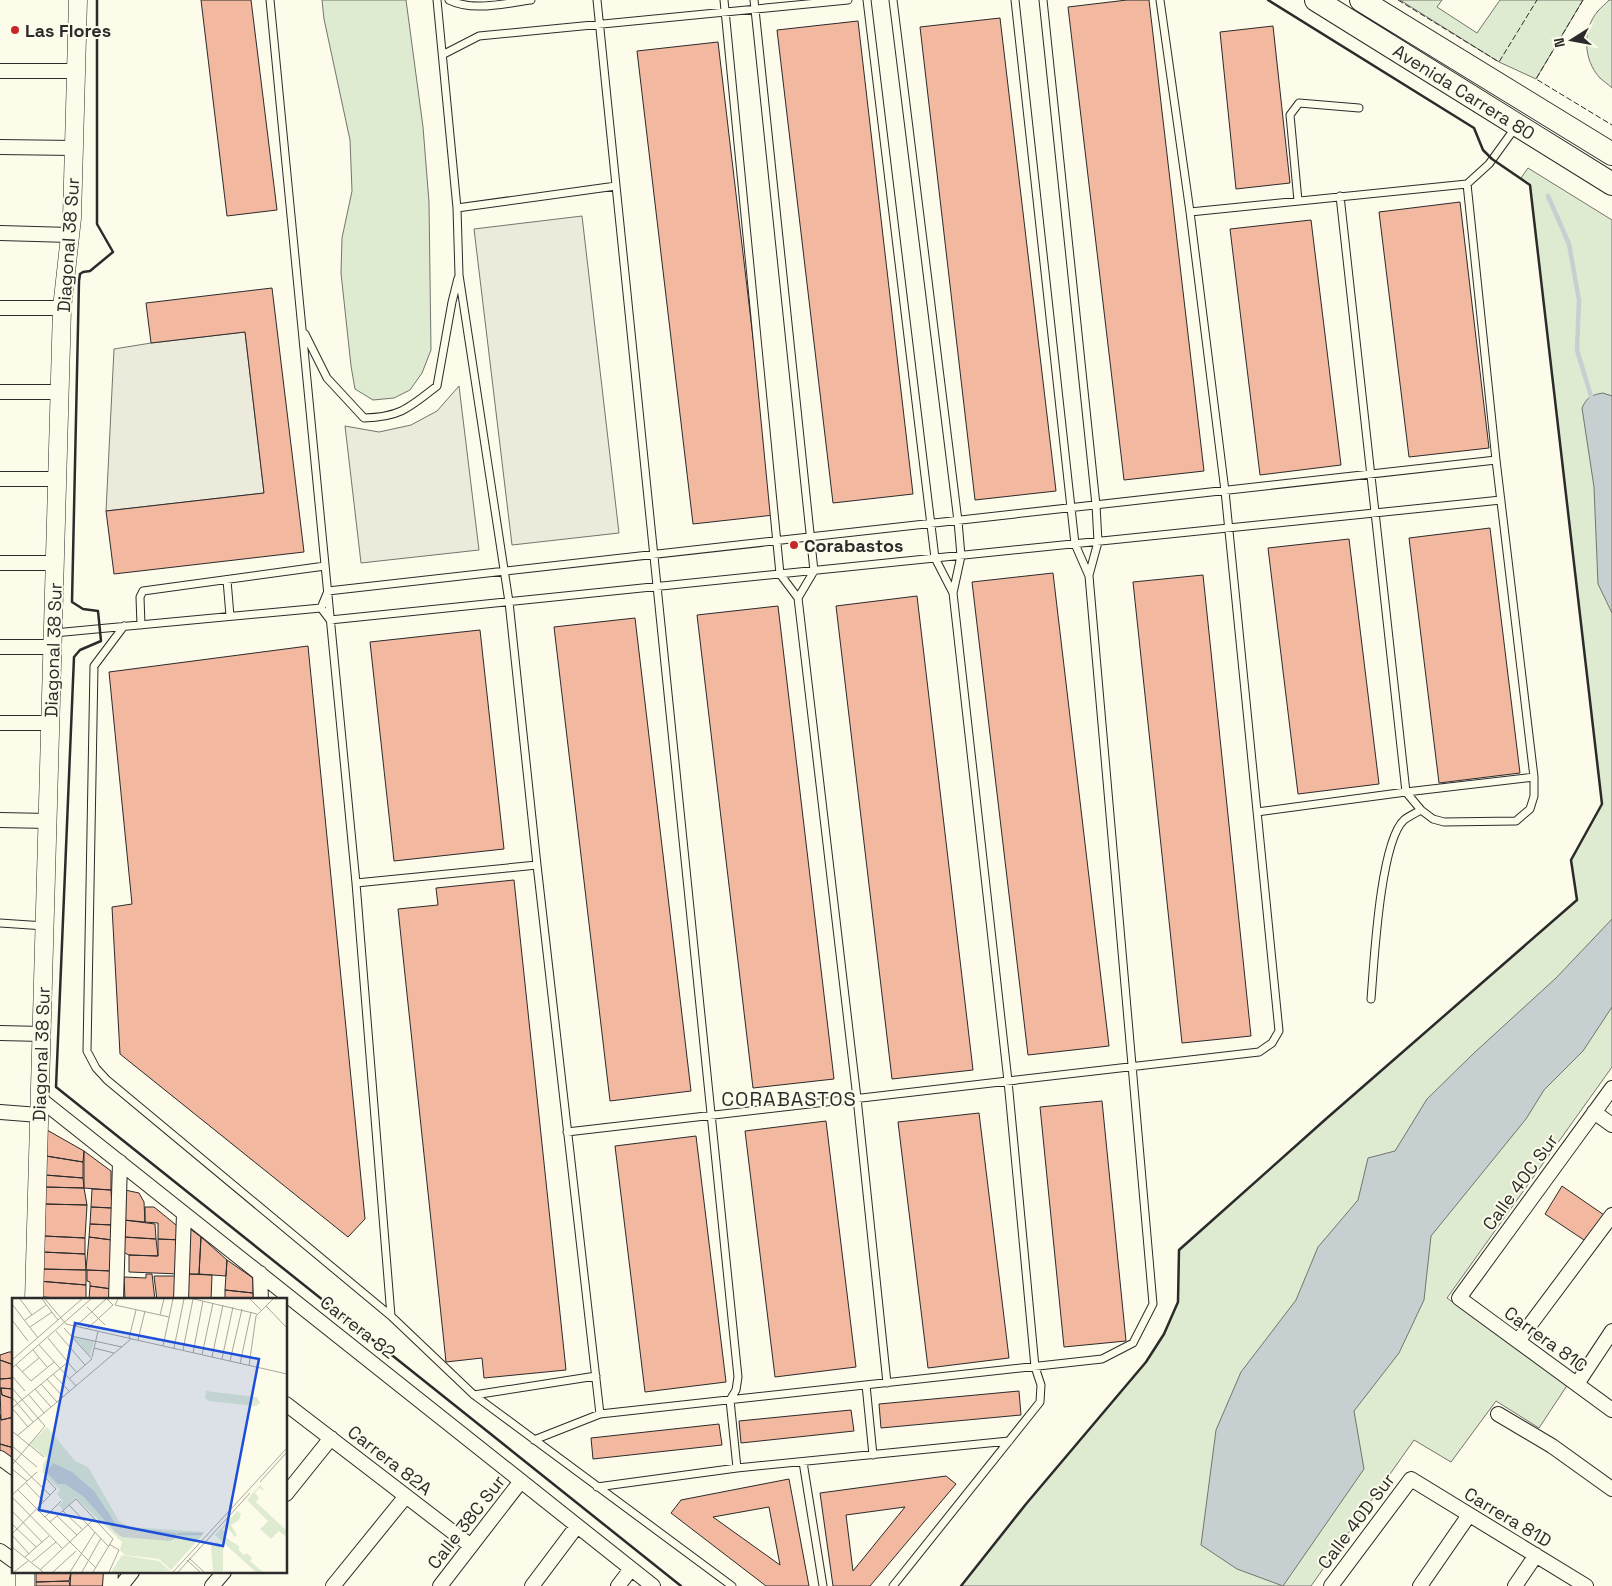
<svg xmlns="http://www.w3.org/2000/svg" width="1612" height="1586" viewBox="0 0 1612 1586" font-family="'Space Grotesk',sans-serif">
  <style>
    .green { fill: #deebd1; stroke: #74746e }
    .parking { fill: #eceadb; stroke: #74746e }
    .water { fill: #c7d0d0; stroke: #74746e }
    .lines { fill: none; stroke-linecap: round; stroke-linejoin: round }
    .stream { stroke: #c7d0d0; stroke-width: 4.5 }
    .building { fill: #f2b8a0; stroke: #2b2b2b; fill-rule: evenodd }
    .service-casing { stroke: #2b2b2b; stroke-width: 9 }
    .minor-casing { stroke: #2b2b2b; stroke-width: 16 }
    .tertiary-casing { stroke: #2b2b2b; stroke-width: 19 }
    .primary-casing { stroke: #2b2b2b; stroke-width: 24 }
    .service { stroke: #fdfbea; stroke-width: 7 }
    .minor { stroke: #fdfbea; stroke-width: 14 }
    .tertiary { stroke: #fdfbea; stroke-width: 18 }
    .primary { stroke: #fdfbea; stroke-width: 22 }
    .fence { stroke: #2b2b2b; stroke-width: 1; stroke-dasharray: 6 2.5; stroke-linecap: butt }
    .wall { stroke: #2b2b2b; stroke-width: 2.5 }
    .poi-dot { fill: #c62828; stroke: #fdfbea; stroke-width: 2 }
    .labels { text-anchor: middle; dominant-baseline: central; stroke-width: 4; stroke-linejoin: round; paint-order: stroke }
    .poi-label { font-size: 18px; font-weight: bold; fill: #2b2b2b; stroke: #fdfbea; text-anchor: start }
    .street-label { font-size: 18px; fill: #2b2b2b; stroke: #fdfbea }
    .quarter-label { font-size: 20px; letter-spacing: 1px; fill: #2b2b2b; stroke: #fdfbea }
    .inset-river { fill: none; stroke: #c7d0d0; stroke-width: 2.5 }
    .inset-road { fill: none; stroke: #a9a89e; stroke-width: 1 }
    .view { fill: #1d4ed8; fill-opacity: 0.15; stroke: #1d4ed8; stroke-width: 2.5 }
    .inset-edge { fill: none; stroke: #2b2b2b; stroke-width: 2.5 }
  </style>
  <rect width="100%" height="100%" fill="#fdfbea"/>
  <!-- green -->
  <path class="green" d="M322,0H406L423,127L429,202L431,350L422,373L410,390L394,398L373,400L355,389L351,366L341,273L342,238L352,191L350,140L324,19Z
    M1400,0H1442L1437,7L1477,33L1500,0H1583L1536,79L1499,62Z
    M1609,0H1612V88C1608,84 1603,81 1600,78C1583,60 1582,29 1598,11C1601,7 1606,4 1609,0Z
    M1528,168L1612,220V1067L1447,1298L1568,1384L1539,1428L1496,1401L1451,1462L1414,1440L1311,1586H961L1026,1504L1146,1362L1164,1334L1178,1302L1179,1250L1327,1118L1577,900L1571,860L1602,804L1530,185L1521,178Z"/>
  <!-- parking -->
  <path class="parking" d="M582,216L619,533L512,545L474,229Z
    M245,332L264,493L106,511L114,349L151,343Z
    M459,386L479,550L361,563L345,426L379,432L411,425L437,411Z"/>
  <!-- water -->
  <path class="water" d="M1603,393L1612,396V613L1598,584L1594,487L1582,408C1587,397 1591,395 1603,393Z
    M1612,919V1007L1583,1051L1544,1090L1526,1119L1431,1236L1424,1300L1399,1353L1354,1411L1364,1469L1283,1586L1237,1569L1201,1545L1216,1430L1241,1372L1296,1300L1318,1247L1358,1200L1368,1158L1395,1151L1427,1099L1474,1053L1556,978Z"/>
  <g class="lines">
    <!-- stream -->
    <path class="stream" d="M1548,196L1569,244L1579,300L1577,350L1591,396"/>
  </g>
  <!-- building -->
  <path class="building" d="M201,0H251L277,210L227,216Z
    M1127,0H1149L1204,471L1124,480L1068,7Z
    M1000,18L1056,491L975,500L920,27Z
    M858,21L913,494L833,503L777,30Z
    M1273,26L1290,183L1236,189L1220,32Z
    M718,42L774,515L693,524L637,51Z
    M1460,202L1489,448L1409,457L1379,212Z
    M1311,220L1341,465L1260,475L1230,229Z
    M272,288L304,552L114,574L106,511L264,493L245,332L151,343L146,303Z
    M1490,528L1520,773L1439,783L1409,538Z
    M1349,539L1379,784L1298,794L1268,548Z
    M1053,573L1109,1046L1028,1055L972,582Z
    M1203,575L1251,1036L1182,1043L1133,582Z
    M917,596L973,1070L892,1079L836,606Z
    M778,606L834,1079L753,1088L697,615Z
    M635,618L691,1091L610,1101L554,627Z
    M480,630L504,849L394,861L370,642Z
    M308,646L365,1219L348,1237L120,1054L112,907L132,904L109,672Z
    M514,880L566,1370L484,1378L482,1358L446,1362L398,909L438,905L436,888Z
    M1102,1101L1126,1341L1064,1347L1040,1107Z
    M979,1113L1009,1358L928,1368L898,1122Z
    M826,1121L856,1367L775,1377L745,1131Z
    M47,1130L84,1151L83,1162L46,1156Z
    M696,1136L726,1382L645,1392L615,1146Z
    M84,1151L111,1171V1190L84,1188Z
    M46,1156L83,1162V1178L45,1175Z
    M45,1175L83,1178L84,1188L45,1187Z
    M1562,1186L1607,1217L1584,1240L1545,1214Z
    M45,1187L84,1188L87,1205L44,1204Z
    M92,1189L111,1190L112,1208L91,1207Z
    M125,1190L139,1193L144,1202L145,1222L124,1220Z
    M44,1204L87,1205L85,1238L44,1236Z
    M91,1207L112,1208L113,1225L90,1224Z
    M145,1207H154L181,1229L182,1240L158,1239V1223L145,1222Z
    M124,1220L155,1224L156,1239L124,1237Z
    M90,1224L113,1225L112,1240L89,1237Z
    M186,1226L201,1237L199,1274H185Z
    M44,1236L85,1238V1254L43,1252Z
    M89,1237L112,1240V1271L86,1270Z
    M124,1237L156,1239L158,1256L129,1255L123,1252Z
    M201,1237L227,1260L226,1276L199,1274Z
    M158,1239L182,1240L180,1274L129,1272V1255L158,1256Z
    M43,1252L85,1254L86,1270L43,1269Z
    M227,1260L253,1278V1293L225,1290Z
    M39,1269L86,1270V1285L38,1281Z
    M87,1270L112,1271V1289L90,1286V1282L87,1281Z
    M146,1274H152L155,1300H125L124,1277L146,1278Z
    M185,1274L212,1275L211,1300H182Z
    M154,1276H180L179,1300H157Z
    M38,1281L86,1285V1299L38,1297Z
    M90,1286L112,1289V1300H89Z
    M225,1290L253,1293V1300H225Z
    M38,1297L86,1299V1300H37Z
    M9,1352H14V1365L0,1360V1355Z
    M0,1360L14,1365V1378L0,1379Z
    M14,1378V1389L0,1388V1379Z
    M0,1388L2,1395L14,1399V1417L1,1420Z
    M1,1388L14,1389V1399L2,1395Z
    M1019,1391L1021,1415L881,1428L879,1404Z
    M851,1410L854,1431L741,1443L739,1421Z
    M0,1414L1,1420L14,1417V1448L0,1444Z
    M719,1424L722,1445L593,1459L591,1438Z
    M0,1444L14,1448V1464L0,1455Z
    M946,1476L956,1484L870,1586H833L820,1493ZM905,1507L853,1571L846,1515Z
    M789,1479L809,1586H766L671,1513L681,1500ZM769,1507L780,1565L713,1517Z
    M36,1572H71L69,1581L36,1582Z
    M71,1572H106L105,1586H70Z
    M69,1581L70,1586H36V1582Z"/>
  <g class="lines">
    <defs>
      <path id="service" d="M270,0L356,883L391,1316L474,1395L732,1586
        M437,0L457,208L459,275L509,602L537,865L600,1414
        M449,0C473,12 506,3 531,0
        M597,0L738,1377L736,1390L730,1400L737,1468
        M724,0L780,574L798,598L857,1098L887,1383
        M754,0L814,571L798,598
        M867,0L935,558L953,593
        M893,0L958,521L961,556L953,593L1008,1081L1035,1367L1041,1385L1040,1402L893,1586
        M1043,0L1096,505L1098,542L1089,575
        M444,54L479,36L848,0
        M1340,196L1406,792L1534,777
        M1298,201L1290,115L1299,103L1359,108
        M457,208L616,186
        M1190,212L1467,184L1489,164L1515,128
        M305,334L327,378L364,418C400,417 409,408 437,386L452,302L458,278
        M227,580L230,616
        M321,608L328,591L1496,460
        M321,608L330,620L1501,500
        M141,625L140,597L143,591L325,566
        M124,626L94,666L87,1051L96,1068L107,1080L391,1316
        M54,633L321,608
        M1257,812L1406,792L1421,810L1433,819L1444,822L1516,821L1530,809L1534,796V777L1496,460L1467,184
        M356,883L537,865
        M0,923L45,926
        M1371,999C1374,963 1380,842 1404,820C1409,816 1416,813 1421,810
        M567,1132L1259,1052L1272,1043L1279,1031L1225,491L1190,212L1160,0
        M866,1385L873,1455
        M474,1395L596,1376
        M534,1440L600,1414L1102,1359L1133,1343L1153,1304L1089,576L1075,544L1015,0
        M803,1462L823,1586
        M597,1487L737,1468L1009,1441"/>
      <path id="minor" d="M0,71H76
        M0,147L74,148
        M0,233L70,235
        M0,308H62
        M0,392H60
        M0,479H58
        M0,563H55
        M0,647H53
        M0,723H51
        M0,820L48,821
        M0,1033L42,1034
        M1612,1088L1459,1298L1612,1410
        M40,1099L653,1586
        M0,1112L39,1115
        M1594,1112L1612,1125
        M260,1273L261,1300
        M116,1300L120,1162
        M181,1300L184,1214
        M1518,1341L1612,1215
        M1577,1384L1612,1331
        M286,1404L471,1546
        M1498,1414L1552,1446L1612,1489
        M0,1458L14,1468
        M286,1494L331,1438
        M0,1551L14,1561
        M110,1586L111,1572
        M121,1586L132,1572
        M212,1586L224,1572
        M333,1586L406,1496
        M440,1586L521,1481
        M532,1586L577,1526
        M618,1586L631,1569
        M1331,1586L1411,1479L1586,1586
        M1420,1586L1469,1515
        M1515,1586L1536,1555"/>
      <path id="tertiary" d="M34,1300L62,308L72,218L78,0
        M25,1586V1572"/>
      <path id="primary" d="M1316,0L1612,184
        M1361,0L1612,154"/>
    </defs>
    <!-- service casing -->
    <use href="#service" class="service-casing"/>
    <!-- minor casing -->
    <use href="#minor" class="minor-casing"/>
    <!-- tertiary casing -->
    <use href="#tertiary" class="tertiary-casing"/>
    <!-- primary casing -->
    <use href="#primary" class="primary-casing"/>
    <!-- service -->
    <use href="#service" class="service"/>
    <!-- minor -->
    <use href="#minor" class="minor"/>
    <!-- tertiary -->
    <use href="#tertiary" class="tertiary"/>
    <!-- primary -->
    <use href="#primary" class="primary"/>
    <!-- fence -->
    <path class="fence" d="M1398,0L1499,62L1537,0
      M1583,0L1536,79L1612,125"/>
    <!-- wall -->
    <path class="wall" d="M97,0V224L113,252L90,271L83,272L80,274L79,281L72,602L83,609L98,611L101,641L80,650L74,657L56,1087L681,1586
      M961,1586L1026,1504L1146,1362L1164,1334L1178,1302L1179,1250L1327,1118L1577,900L1571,860L1602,804L1530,185L1492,159L1483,150L1474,128L1268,0"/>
  </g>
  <!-- markers -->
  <g class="poi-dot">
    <circle cx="15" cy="30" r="5"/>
    <circle cx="794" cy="545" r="5"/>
  </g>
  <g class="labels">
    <!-- poi labels -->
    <g class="poi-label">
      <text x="25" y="30">Las Flores</text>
      <text x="804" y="545">Corabastos</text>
    </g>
    <!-- street labels -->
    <g class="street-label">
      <text transform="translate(1464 92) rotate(32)">Avenida Carrera 80</text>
      <text transform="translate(68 245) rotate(-86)">Diagonal 38 Sur</text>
      <text transform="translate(53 650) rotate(-88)">Diagonal 38 Sur</text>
      <text transform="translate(41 1054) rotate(-88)">Diagonal 38 Sur</text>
      <text transform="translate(1520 1182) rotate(-54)">Calle 40C Sur</text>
      <text transform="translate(358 1327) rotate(38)">Carrera 82</text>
      <text transform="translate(1546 1339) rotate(36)">Carrera 81C</text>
      <text transform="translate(390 1460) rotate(38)">Carrera 82A</text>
      <text transform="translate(1508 1517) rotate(31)">Carrera 81D</text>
      <text transform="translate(1356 1521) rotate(-53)">Calle 40D Sur</text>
      <text transform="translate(466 1522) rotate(-52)">Calle 38C Sur</text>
    </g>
    <!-- quarter labels -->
    <g class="quarter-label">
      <text x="789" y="1099">CORABASTOS</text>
    </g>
  </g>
  <!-- overview -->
  <g transform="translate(12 1298)">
    <rect width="275" height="275" fill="#fdfbea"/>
    <path d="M60,38L82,43L78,58ZM194,93L245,99L248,105L244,108L197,103L193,100ZM35,129L63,163L76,169L107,223L118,229L193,234L159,272L147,261L113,257L108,252L110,244L64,200L51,212L47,207L51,203L45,196L48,192L31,175V166L35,160L17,146ZM248,187L253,193L247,190L243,195L247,200L244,204L275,233L273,238L267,233L259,241L248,231L256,223L235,202ZM225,213L229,216L227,222L219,227L225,237L223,239L214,228L210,231L215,236L213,239L228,249L226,251L232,257L235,255L240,260L238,263L251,274H244L203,237ZM206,244L211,248V273L201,274L199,248ZM110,257L147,263L158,273L99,274Z" fill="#deebd1"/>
    <path d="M41,165L60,174L82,193L105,228L164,235V240L158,243L110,239L104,235L72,199L53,186H46L34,174Z" fill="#c7d0d0"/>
    <path class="inset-river" d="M165,236H190"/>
    <path class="inset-road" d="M8,1L20,17M30,1L46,22M33,1L54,26L275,76M106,1L103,7L157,19M182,1L245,16M238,1L249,12M0,6L26,40M254,8L275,30M75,9L93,27M148,17L152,1M0,22L16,43M13,22L34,7M64,28L94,1M18,29L40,14M52,30L80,61M75,31L101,7L95,1M44,33L73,67M59,38L110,49M36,40L64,74M117,40L124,12M126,42L133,13M27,47L64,88M151,48L161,1M82,50L102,55M162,50L172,1M21,52L35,69M171,52L181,1M181,55L191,3M190,57L201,5M80,59L86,33M200,59L211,7M210,61L221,9M0,62L70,1M218,63L230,11M228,66L239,14M4,67L19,83L42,64M237,68L244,18L261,1M0,70L79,1M10,74L27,60M41,76L57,93M0,78L13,93M35,81L51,99M57,81L80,61M29,86L45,104M0,90L33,128L0,167M23,91L39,109M17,97L32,115M0,99L21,124M0,110L56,64M0,110L16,129M0,133L32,159M5,138L119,41M0,148L25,169M0,160L38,197M0,171L15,183M248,184L275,154M14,185L32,204M6,192L84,270M0,197L25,174M0,199L50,250M57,207L96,248M0,213L30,244M51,213L71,232M45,218L65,237M33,219L49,203M38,224L64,201L101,241L81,274M0,226L24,249M0,236L44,191L32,178M0,237L17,256M0,249L31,274M13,259L37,238M177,260L192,274M175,262L188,274M20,264L44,244M28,272L82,221M2,274L16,263M41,274L64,253M58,274L83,234M70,274L89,240M97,274L107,252L97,246M161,274L275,150M166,274L238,195"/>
    <path class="view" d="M63,25L247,61L211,248L27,212Z"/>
    <rect width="275" height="275" class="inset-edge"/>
  </g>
  <!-- north arrow -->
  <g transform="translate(1572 40) rotate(259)" stroke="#fdfbea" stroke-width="4" paint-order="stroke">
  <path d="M0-4L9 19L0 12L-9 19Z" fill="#2b2b2b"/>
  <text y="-8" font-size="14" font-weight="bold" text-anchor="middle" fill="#2b2b2b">N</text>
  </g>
</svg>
